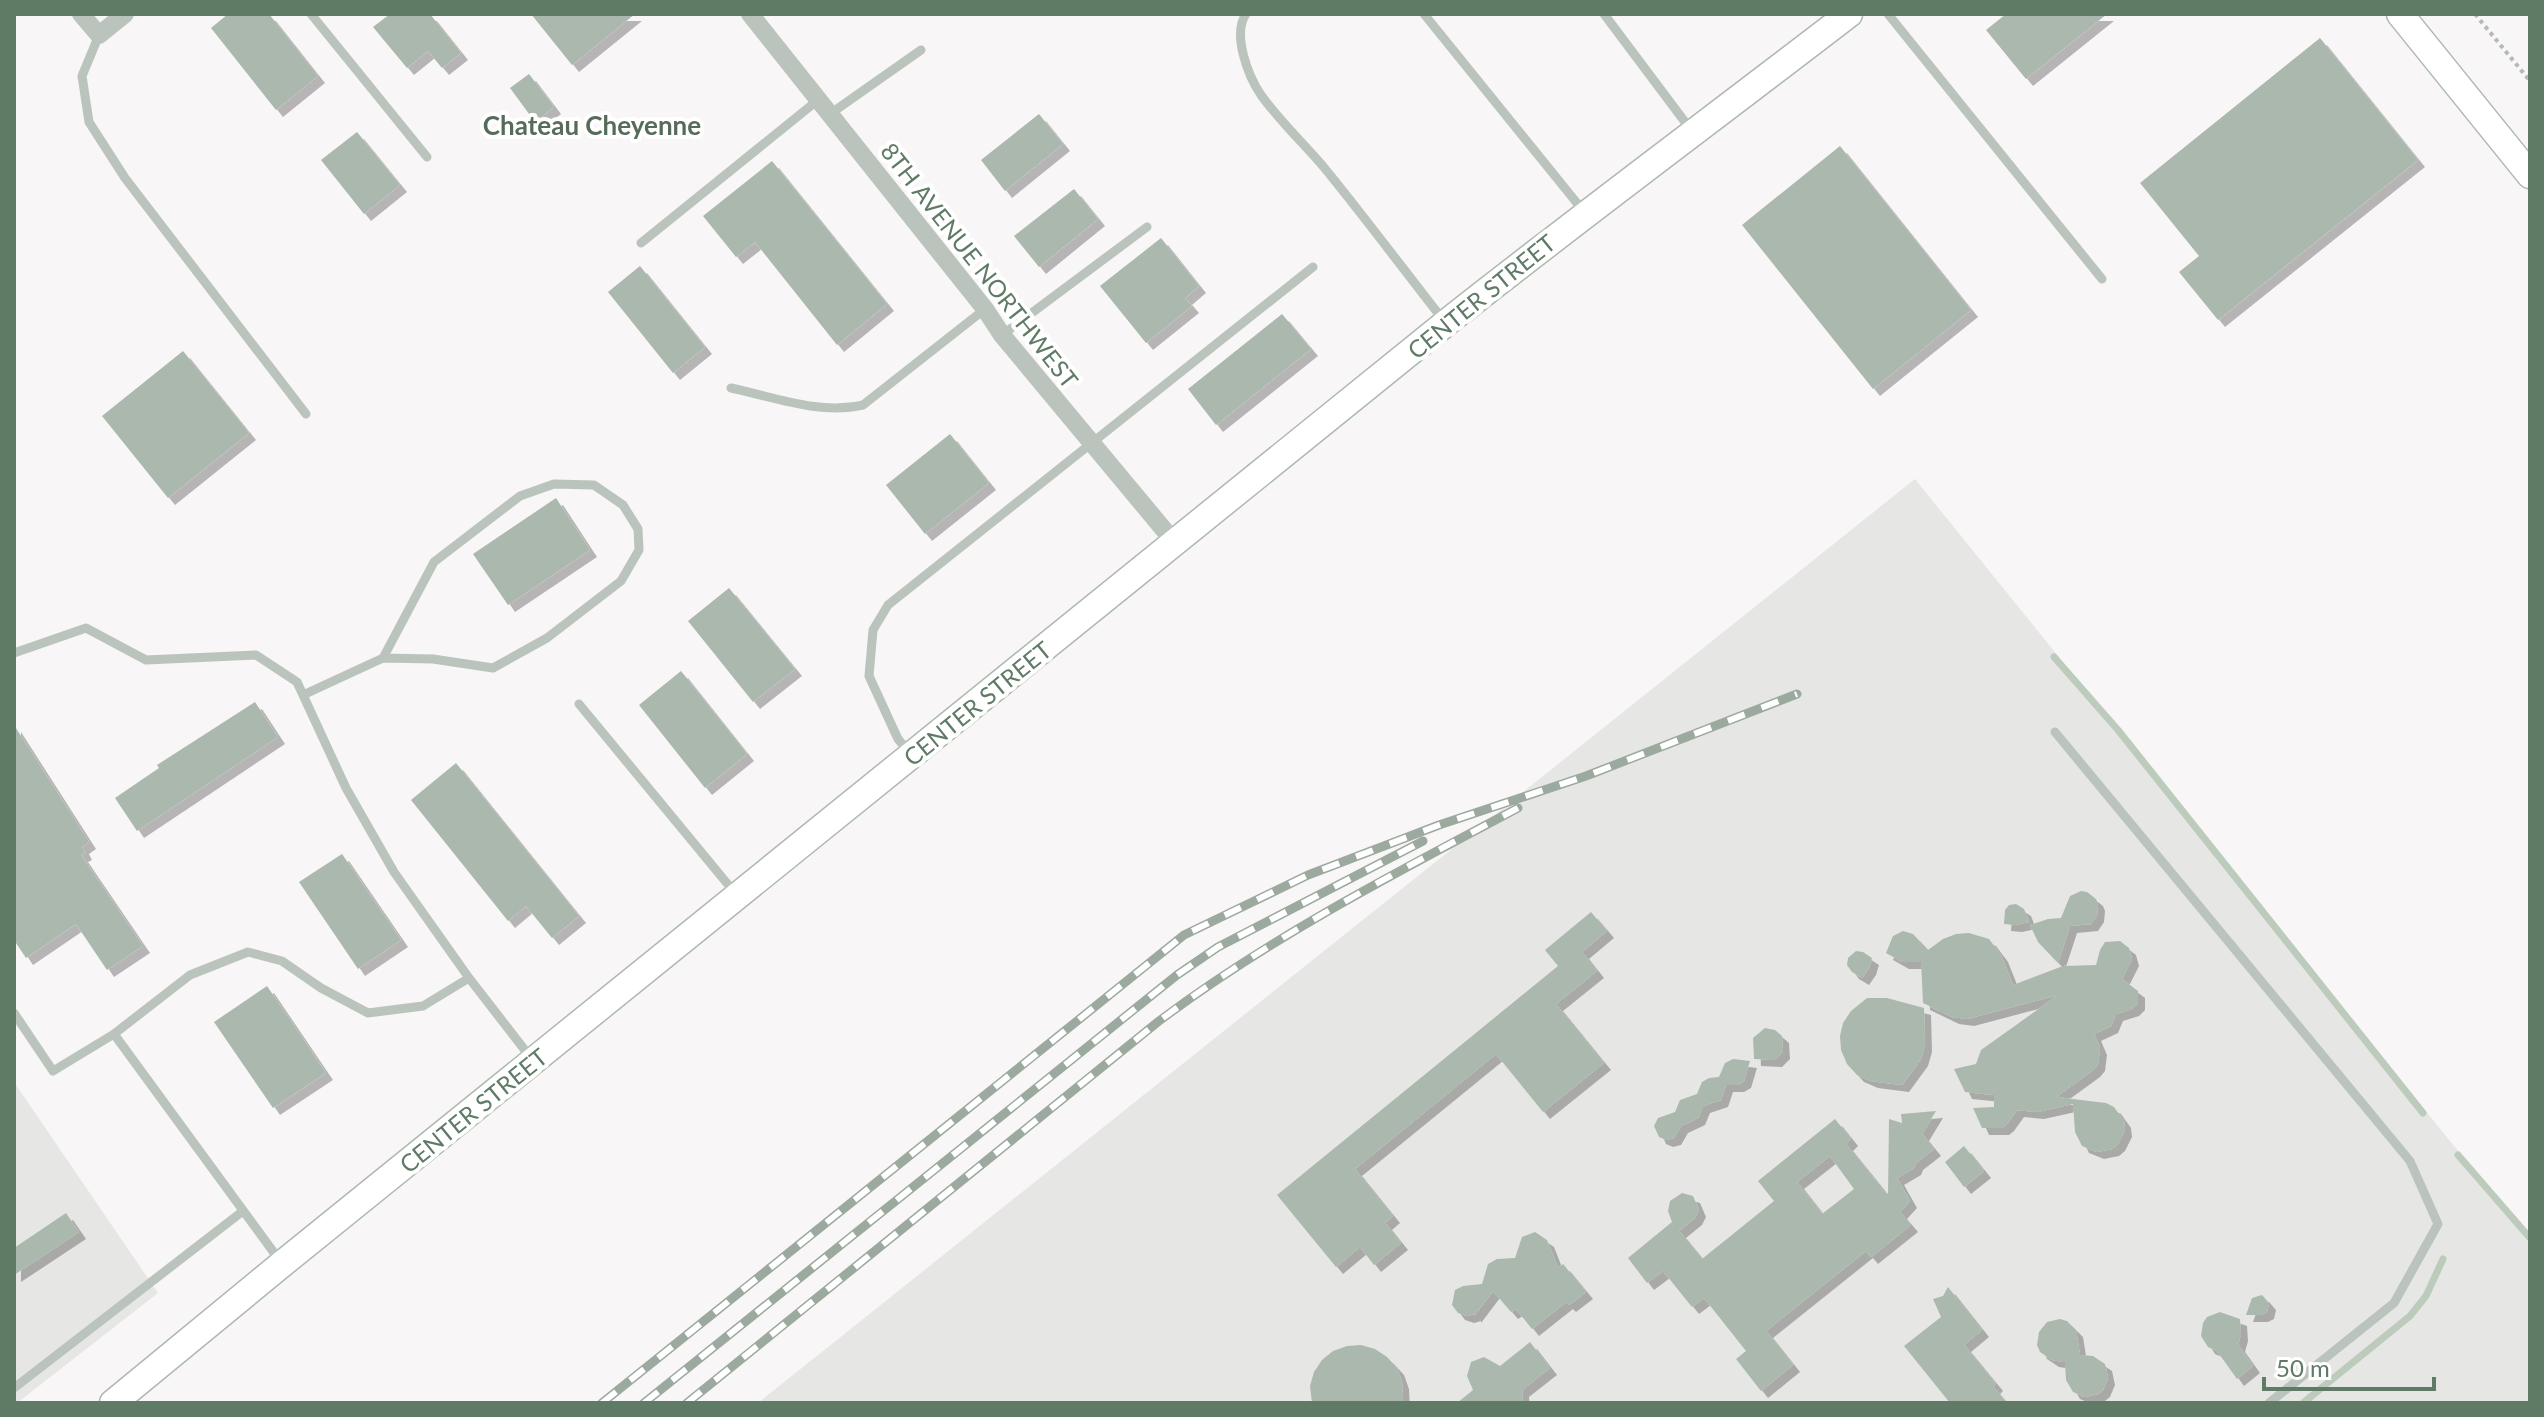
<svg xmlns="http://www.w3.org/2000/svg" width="2544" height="1417" viewBox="0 0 2544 1417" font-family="Lato,sans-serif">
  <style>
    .built { fill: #e6e7e5 }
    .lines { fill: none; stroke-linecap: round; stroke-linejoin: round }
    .stream { stroke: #bccbbc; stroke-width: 7 }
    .building { fill: #abb8ad; fill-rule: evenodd; filter: url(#shadow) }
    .secondary-casing { stroke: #adb9af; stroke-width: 29 }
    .path { stroke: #b3bbb5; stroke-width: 4; stroke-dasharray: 4 4; stroke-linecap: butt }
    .service { stroke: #bac4bc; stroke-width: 9 }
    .minor { stroke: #bac4bc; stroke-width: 18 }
    .secondary { stroke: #fff; stroke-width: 26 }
    .rail-casing { stroke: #9ba99e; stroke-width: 9 }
    .rail { stroke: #fff; stroke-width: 6; stroke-dasharray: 18; stroke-linecap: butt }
    .labels { text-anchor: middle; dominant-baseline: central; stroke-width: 8; stroke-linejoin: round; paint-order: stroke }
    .street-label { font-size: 24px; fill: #5f7a65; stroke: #fff }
    .neighbourhood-label { font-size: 26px; font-weight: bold; fill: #566b5a; stroke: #fff }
  </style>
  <defs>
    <filter id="shadow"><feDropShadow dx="7" dy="7" stdDeviation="0" flood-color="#0004"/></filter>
  </defs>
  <rect width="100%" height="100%" fill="#f8f6f6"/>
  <!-- built -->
  <path class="built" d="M1915,479L2530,1240V1403H758Z
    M14,1082L158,1293L17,1403H14Z"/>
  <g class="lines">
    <!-- stream -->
    <path class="stream" d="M2054,657L2118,730L2423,1113
      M2458,1155L2530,1238
      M2303,1403L2410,1316L2426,1296L2443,1259"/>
  </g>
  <!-- building -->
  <path class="building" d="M228,14H269L318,76L276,110L211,28Z
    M390,14H430L461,53L442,68L428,51L407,68L373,27Z
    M531,14H635L572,65Z
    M2006,14H2107L2026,79L1986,30Z
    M2320,38L2418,160L2218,320L2179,272L2199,256L2140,183Z
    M529,74L554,107L535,122L510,88Z
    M1039,114L1063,144L1005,191L981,160Z
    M357,132L400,185L364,214L321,160Z
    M1840,146L1971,310L1873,389L1742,225Z
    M772,161L887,304L837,345L755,242L736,257L703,216Z
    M1074,189L1098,219L1039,267L1014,236Z
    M1161,238L1199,286L1185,298L1192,306L1146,343L1100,286Z
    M640,266L705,347L673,373L608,292Z
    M1282,314L1311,349L1216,425L1188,389Z
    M183,351L249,433L168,498L102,416Z
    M950,434L989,483L925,534L886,485Z
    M556,498L590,550L508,605L473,554Z
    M729,588L795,669L753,702L688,621Z
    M681,671L747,754L705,788L639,705Z
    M255,702L278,737L137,831L115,798L159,768L157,765Z
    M14,725L89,842L82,847L85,853L81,855L143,946L107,970L76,924L26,958L14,940Z
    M456,763L579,916L552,938L526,906L508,921L411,800Z
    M342,854L401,940L358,969L299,882Z
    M2081,891L2087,892L2096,899L2098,904L2097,915L2091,924L2070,926L2058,963L2038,942L2030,925L2048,919L2061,918L2070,896Z
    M2016,904L2024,909L2029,922L2015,925L2004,924L2005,910L2009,905Z
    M1591,912L1607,931L1582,952L1597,971L1556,1004L1604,1063L1543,1112L1496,1054L1355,1169L1393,1216L1385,1223L1401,1243L1374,1265L1360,1247L1336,1267L1277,1195L1558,966L1545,950Z
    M1903,931L1913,934L1928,950L1943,939L1956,934L1969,933L1989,939L2001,955L2013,985L2063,966L2096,965L2100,950L2105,942L2120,941L2129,948L2132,959L2122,979L2138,991V1003L2132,1009L2116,1014L2111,1026L2094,1034L2100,1048L2098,1064L2093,1070L2056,1097L2106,1103L2114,1107L2124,1121L2125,1130L2118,1144L2112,1149L2097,1152L2082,1146L2075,1132L2073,1104L2037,1112L2017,1110L2007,1124L2002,1128H1982L1973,1108L1994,1107V1095L1965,1092L1954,1069L1976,1064L1981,1050L2058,995L1967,1019L1952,1017L1923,1003L1921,962H1902L1886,953L1893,936Z
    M1856,951L1863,952L1872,958L1869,968L1862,978L1852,972L1847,965L1848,958Z
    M267,986L326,1073L273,1108L214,1022Z
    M1867,998H1887L1924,1008L1925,1045L1921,1059L1902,1085L1871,1081L1857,1075L1847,1064L1841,1050L1840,1036L1843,1023L1851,1011Z
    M1765,1028L1775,1030L1782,1036L1783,1052L1775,1060L1754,1059L1753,1038Z
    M1733,1059L1750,1061L1744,1081L1737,1085H1726L1721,1100L1703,1106L1698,1118L1681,1126L1674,1138L1666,1140L1659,1137L1654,1126L1658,1118L1675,1112L1680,1100L1697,1094L1702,1082L1709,1078L1719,1077L1725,1063Z
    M1936,1111L1922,1134L1934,1149L1916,1163L1914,1168L1897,1178L1910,1201L1900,1212L1911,1225L1871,1257L1866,1251L1766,1331L1793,1365L1761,1391L1736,1359L1746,1351L1704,1298L1692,1307L1663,1271L1647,1283L1628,1258L1672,1222L1668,1211L1670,1201L1682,1193L1693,1196L1699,1210L1695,1218L1679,1231L1702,1259L1774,1201L1758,1181L1835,1119L1851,1139L1846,1144L1888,1196L1889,1119L1902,1123L1901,1114ZM1830,1156L1854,1189L1822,1214L1797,1182Z
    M1964,1146L1984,1171L1964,1187L1945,1162Z
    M66,1213L79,1232L14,1275V1248Z
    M1535,1232L1547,1240L1558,1268L1563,1264L1586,1292L1569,1305L1566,1302L1532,1329L1516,1309L1511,1312L1493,1291L1474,1316V1314L1467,1316L1458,1313L1452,1305L1455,1290L1463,1286L1482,1284L1488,1264L1497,1259L1515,1258L1522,1237Z
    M1948,1287L1982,1330L1964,1345L1996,1384L1993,1387L2007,1403H1950L1904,1346L1941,1317L1933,1299L1943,1296Z
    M2262,1295L2269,1303L2267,1312L2261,1315H2246L2252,1298Z
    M2220,1312L2240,1319L2241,1334L2238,1345L2253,1366L2237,1379L2217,1351L2208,1347L2201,1336L2203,1323L2207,1317Z
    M2060,1319L2067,1321L2076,1330L2080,1355L2093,1356L2105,1364L2108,1378L2103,1390L2098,1394L2085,1397L2073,1392L2066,1380L2065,1362L2052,1360L2040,1352L2037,1345L2039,1332L2047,1322Z
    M1530,1342L1550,1368L1522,1390L1523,1403H1457L1473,1390L1467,1376L1471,1362L1484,1357L1500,1366Z
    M1361,1345L1375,1349L1387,1357L1397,1368L1402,1382L1403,1403H1312L1310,1386L1314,1372L1322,1360L1333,1351L1347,1346Z"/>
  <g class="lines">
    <defs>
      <path id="secondary" d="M2400,14L2530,175
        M113,1403L282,1264L1446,323C1579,218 1715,117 1849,14"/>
    </defs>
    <!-- secondary casing -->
    <use href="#secondary" class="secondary-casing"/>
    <!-- path -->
    <path class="path" d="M2475,14L2530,81"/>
    <!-- service -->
    <path class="service" d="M311,14L427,157
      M1246,14C1232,34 1248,76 1261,95C1279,120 1302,142 1322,165C1364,216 1403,269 1444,321
      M1424,14L1585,213
      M1604,14L1691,130
      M1888,14L2102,279
      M99,35L82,76L89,122L125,178L306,414
      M830,114L921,50
      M641,243L818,100
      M1002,335L1147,227
      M731,388C774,397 819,415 863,405L985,309
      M554,484L594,485L623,505L638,529L639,550L621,581L547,638L493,668L433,659L383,658L434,562L520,496Z
      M14,653L86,628L146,660L256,655L297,682L346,788L394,872L469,978L531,1058
      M303,695L383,658
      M579,704L735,893
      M2055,732L2410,1161L2438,1224L2394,1303L2269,1403
      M910,753L898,739L869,676L873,630L888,605L1313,267
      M14,1013L53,1071L114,1034L190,975L248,952L282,961L321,988L368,1013L423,1006L469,978
      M114,1034L280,1261
      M14,1388L243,1211"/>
    <!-- minor -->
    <path class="minor" d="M81,14L99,35L125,14
      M750,14L985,309L1002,335L1175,543"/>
    <!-- secondary -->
    <use href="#secondary" class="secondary"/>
    <defs>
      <path id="rail" d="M602,1403L1184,935L1308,875L1439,825L1586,776L1797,694
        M644,1403L1177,975L1218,947L1423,841
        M687,1403L1159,1021C1271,937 1395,873 1518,808"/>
    </defs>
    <!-- rail casing -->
    <use href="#rail" class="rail-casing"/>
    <!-- rail -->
    <use href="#rail" class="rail"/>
  </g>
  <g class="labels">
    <!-- street labels -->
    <g class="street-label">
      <text transform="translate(980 265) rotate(52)">8TH AVENUE NORTHWEST</text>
      <text transform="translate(1481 296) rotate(-39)">CENTER STREET</text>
      <text transform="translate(977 703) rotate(-39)">CENTER STREET</text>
      <text transform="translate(473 1110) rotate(-39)">CENTER STREET</text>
    </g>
    <!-- neighbourhood labels -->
    <g class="neighbourhood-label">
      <text x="592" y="125">Chateau Cheyenne</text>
    </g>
  </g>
  <!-- border -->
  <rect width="2544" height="1417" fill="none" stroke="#5f7a65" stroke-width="32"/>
  <!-- scale -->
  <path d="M2264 1377v12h170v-12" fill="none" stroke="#5f7a65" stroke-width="4"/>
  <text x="2276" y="1377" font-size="24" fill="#5f7a65" stroke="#ffffff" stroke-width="6" paint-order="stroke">50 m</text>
</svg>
